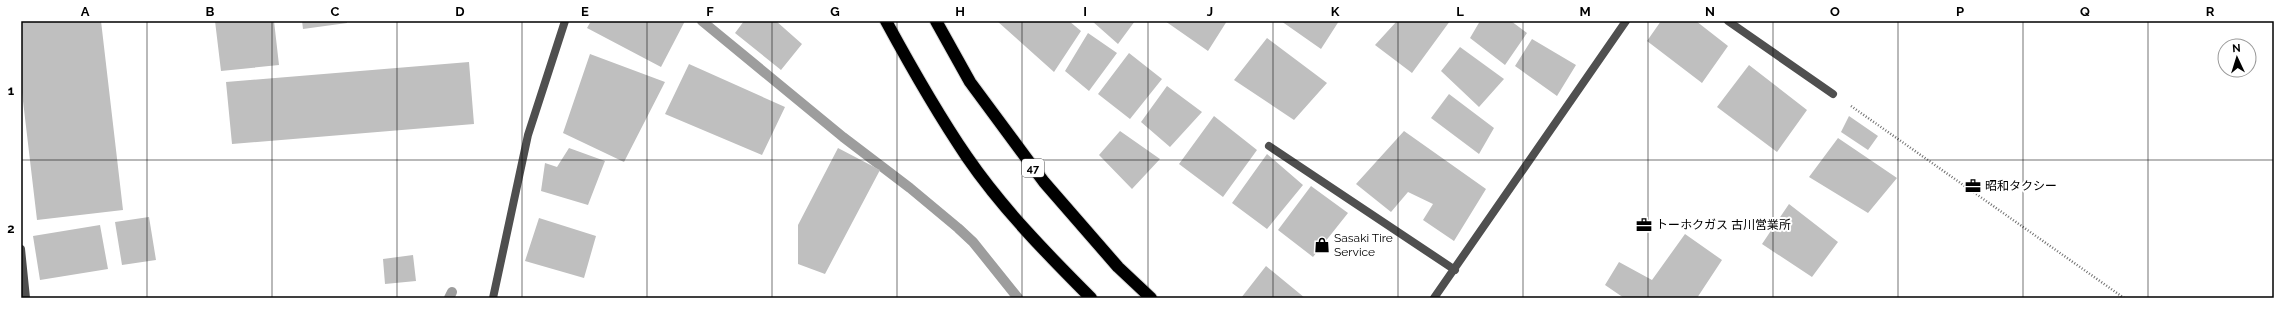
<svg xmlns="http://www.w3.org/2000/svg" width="2295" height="319" viewBox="0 0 2295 319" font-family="Raleway,'Noto Sans JP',sans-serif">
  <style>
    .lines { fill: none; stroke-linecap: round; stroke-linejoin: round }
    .stream { stroke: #9d9d9d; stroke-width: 10 }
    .building { fill: #bfbfbf }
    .highway-casing { stroke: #dbdbdb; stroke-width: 14 }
    .path { stroke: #717171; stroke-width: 2.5; stroke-dasharray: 1 2; stroke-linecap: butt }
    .street { stroke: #4f4f4f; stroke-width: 8 }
    .highway { stroke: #000; stroke-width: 12 }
    .grid { fill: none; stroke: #000; stroke-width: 1; stroke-opacity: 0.55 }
    .labels { text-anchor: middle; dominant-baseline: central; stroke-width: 4; stroke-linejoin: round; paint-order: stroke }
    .shield { fill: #fff; stroke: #4c4c4c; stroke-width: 1 }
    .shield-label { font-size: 11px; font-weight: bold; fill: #000 }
    .poi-label { font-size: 12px; fill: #000; stroke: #fff; text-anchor: start }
    .neatline { fill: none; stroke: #000; stroke-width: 1.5 }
    .grid-label { font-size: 13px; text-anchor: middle; font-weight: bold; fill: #000 }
  </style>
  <rect width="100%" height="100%" fill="#fff"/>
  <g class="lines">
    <!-- stream -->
    <path class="stream" d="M702,21L843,137L910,188L958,228L973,242L1018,298
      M449,298L452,292"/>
  </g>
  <!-- building -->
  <path class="building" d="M21,21H101L123,210L37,220L21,84Z
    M215,21H274L279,65L221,71Z
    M302,21H347V23L303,29Z
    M591,21H685L661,67L587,28Z
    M744,21H776L802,44L781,70L735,33Z
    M997,21H1069L1081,31L1054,72Z
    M1092,21H1135L1118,44Z
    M1165,21H1227L1208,51Z
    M1281,21H1339L1321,49Z
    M1397,21H1450L1412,73L1375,45Z
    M1480,21H1511L1527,33L1505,65L1470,38Z
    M1661,21H1696L1728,46L1702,83L1647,41Z
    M1088,33L1117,53L1089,91L1065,71Z
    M1267,38L1327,83L1294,120L1234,80Z
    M1532,39L1576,65L1557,96L1515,66Z
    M1460,47L1504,79L1479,107L1441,71Z
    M1129,53L1162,79L1130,119L1098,94Z
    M590,54L665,82L624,162L563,133Z
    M469,62L474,124L232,144L226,82Z
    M689,64L785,107L762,155L665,114Z
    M1749,65L1807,110L1777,152L1717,107Z
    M1167,86L1202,112L1170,147L1141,122Z
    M1449,94L1494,128L1479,154L1431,118Z
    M1214,116L1257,150L1223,197L1179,164Z
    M1849,116L1878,136L1868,150L1841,132Z
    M1120,131L1160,159L1132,189L1099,155Z
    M1404,131L1486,189L1454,241L1423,220L1433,204L1408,192L1391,212L1356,184Z
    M1838,138L1897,178L1868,213L1809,177Z
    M569,148L605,161L588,205L541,191L545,163L557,167Z
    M838,148L880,170L825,274L798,264V225Z
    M1267,154L1303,185L1267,229L1232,203Z
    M1311,186L1348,213L1313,257L1278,230Z
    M1789,204L1838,242L1812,277L1762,244Z
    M149,217L156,260L122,265L115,222Z
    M539,218L596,236L584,278L525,261Z
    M100,225L108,269L40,280L33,236Z
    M1685,234L1722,260L1697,298H1624L1605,285L1619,262L1652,280Z
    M413,255L416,281L385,284L383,259Z
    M1266,266L1305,298H1241Z"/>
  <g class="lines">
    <defs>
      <path id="highway" d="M886,21C911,67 937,113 967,157C1002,208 1047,254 1091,298
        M936,21L970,82L1044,182L1118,267L1151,298"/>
    </defs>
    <!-- highway casing -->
    <use href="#highway" class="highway-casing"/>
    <!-- path -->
    <path class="path" d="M1851,106L2124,298"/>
    <!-- street -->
    <path class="street" d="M1728,21L1833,94
      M1269,146L1455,270
      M21,249L26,298
      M493,298L528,135L565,21
      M1434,298L1626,21"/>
    <!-- highway -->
    <use href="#highway" class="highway"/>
  </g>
  <!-- grid -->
  <path class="grid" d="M147,21V298M272,21V298M397,21V298M522,21V298M647,21V298M772,21V298M897,21V298M1022,21V298M1148,21V298M1273,21V298M1398,21V298M1523,21V298M1648,21V298M1773,21V298M1898,21V298M2023,21V298M2148,21V298M21,160H2274"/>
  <!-- icons -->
  <defs>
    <symbol id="office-bare" viewBox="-9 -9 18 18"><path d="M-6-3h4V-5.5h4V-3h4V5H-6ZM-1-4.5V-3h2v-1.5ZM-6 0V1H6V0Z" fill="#000" stroke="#fff" stroke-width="2.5" paint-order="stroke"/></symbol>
    <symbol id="shop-bare" viewBox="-9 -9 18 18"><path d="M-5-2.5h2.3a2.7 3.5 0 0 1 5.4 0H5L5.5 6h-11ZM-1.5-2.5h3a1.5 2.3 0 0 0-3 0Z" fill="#000" stroke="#fff" stroke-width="2.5" paint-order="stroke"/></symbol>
  </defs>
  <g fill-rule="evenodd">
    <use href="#office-bare" x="1962" y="175" width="22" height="22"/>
    <use href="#office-bare" x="1633" y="214" width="22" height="22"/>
    <use href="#shop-bare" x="1311" y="234" width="22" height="22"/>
  </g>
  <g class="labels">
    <!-- shield labels -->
    <rect class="shield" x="1022" y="159" width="22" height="18" rx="3"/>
    <g class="shield-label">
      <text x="1033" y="168">47</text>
    </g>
    <!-- poi labels -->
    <g class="poi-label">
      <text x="1985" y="186">昭和タクシー</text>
      <text x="1656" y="225">トーホクガス 古川営業所</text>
      <text x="1334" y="238">Sasaki Tire<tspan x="1334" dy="14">Service</tspan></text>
    </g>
  </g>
  <!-- border -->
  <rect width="2295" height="319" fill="none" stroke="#ffffff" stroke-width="44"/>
  <!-- north arrow -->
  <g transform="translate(2237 58) rotate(356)"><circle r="19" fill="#ffffff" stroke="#999999"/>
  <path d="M0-3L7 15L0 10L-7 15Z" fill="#000000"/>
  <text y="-6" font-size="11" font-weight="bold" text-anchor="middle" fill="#000000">N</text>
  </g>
  <rect x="22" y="22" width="2251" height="275" class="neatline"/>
  <g class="grid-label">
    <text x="85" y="16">A</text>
    <text x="210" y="16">B</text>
    <text x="335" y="16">C</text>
    <text x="460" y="16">D</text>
    <text x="585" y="16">E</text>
    <text x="710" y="16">F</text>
    <text x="835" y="16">G</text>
    <text x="960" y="16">H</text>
    <text x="1085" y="16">I</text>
    <text x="1210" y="16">J</text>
    <text x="1335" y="16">K</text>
    <text x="1460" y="16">L</text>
    <text x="1585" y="16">M</text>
    <text x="1710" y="16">N</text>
    <text x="1835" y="16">O</text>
    <text x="1960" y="16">P</text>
    <text x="2085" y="16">Q</text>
    <text x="2210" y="16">R</text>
    <text x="11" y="95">1</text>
    <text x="11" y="233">2</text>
  </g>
</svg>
